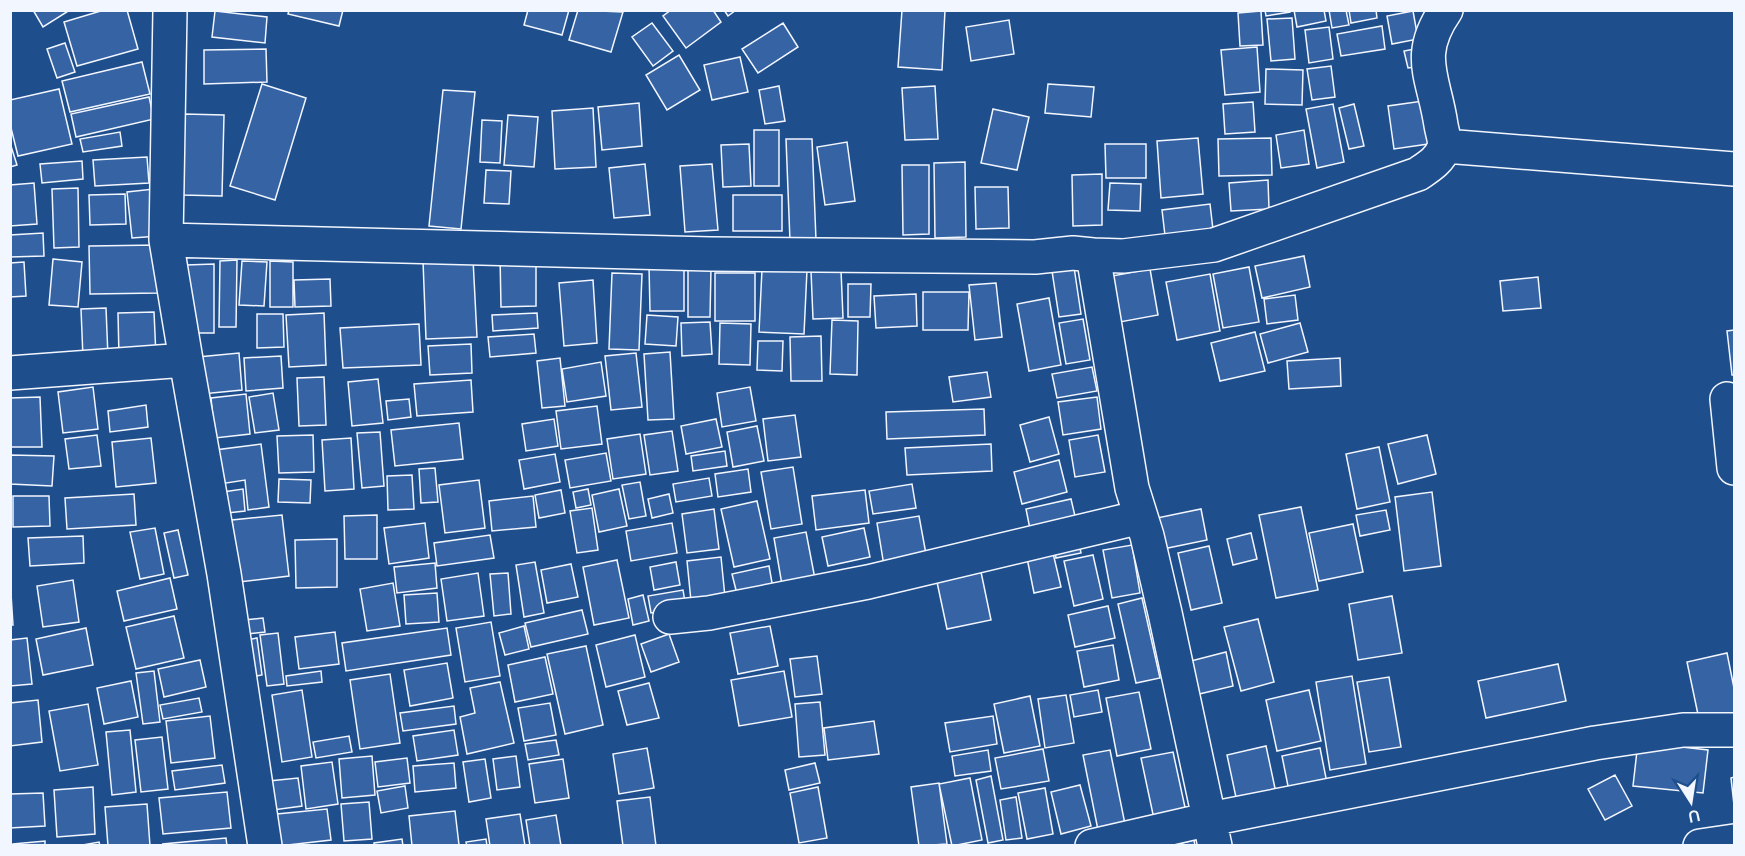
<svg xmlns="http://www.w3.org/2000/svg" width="1745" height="856" viewBox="0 0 1745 856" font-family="'Nunito Sans',sans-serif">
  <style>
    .building { fill: #3563a3; stroke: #f2f6ff; stroke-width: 1.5 }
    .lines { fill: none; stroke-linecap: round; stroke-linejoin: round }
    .minor-casing { stroke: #f2f6ff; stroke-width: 36 }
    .minor { stroke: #1f4e8c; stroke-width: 33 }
  </style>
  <rect width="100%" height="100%" fill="#1f4e8c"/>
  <!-- building -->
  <path class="building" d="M33,10H70L43,27Z
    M104,10H127L138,49L77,66L64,22Z
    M289,10H343L339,26L288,14Z
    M528,10H569L562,35L524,25Z
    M578,10L623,12L611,52L569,40Z
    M671,10H713L721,22L686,48L663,16Z
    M724,10H736L728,16Z
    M902,10H945L942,70L898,67Z
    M1265,10H1290V12L1266,16Z
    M1294,10H1324L1326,21L1297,27Z
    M1329,10H1346L1349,25L1332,28Z
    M1349,10H1376L1377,18L1351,23Z
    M215,11L267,17L265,43L212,37Z
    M1261,11L1263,45L1240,46L1238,13Z
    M1413,11L1418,39L1392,44L1387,16Z
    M1292,18L1295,59L1271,61L1267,19Z
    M1009,20L1014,54L971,61L966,27Z
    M652,23L673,51L653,66L632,37Z
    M783,23L798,47L758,73L742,49Z
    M1382,26L1385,49L1341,56L1337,34Z
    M1329,27L1333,59L1309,63L1305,30Z
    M65,43L75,72L57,78L47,49Z
    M1257,47L1260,92L1225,95L1221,50Z
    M1420,48L1423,66L1408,68L1404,51Z
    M266,49L267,82L204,84V50Z
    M679,55L700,90L667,110L646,75Z
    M740,57L748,92L712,100L704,65Z
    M142,62L150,94L70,112L62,81Z
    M1331,66L1335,97L1312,100L1307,69Z
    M1266,69L1303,70L1302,105L1265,104Z
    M262,84L306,98L275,200L230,186Z
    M1048,84L1094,87L1091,117L1045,113Z
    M779,86L785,121L765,124L759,90Z
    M935,86L938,139L905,140L902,88Z
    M59,89L72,144L18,156L10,124V100Z
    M443,90L475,92L461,229L429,226Z
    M149,97L154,119L76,137L71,114Z
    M1430,100L1435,143L1394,149L1388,106Z
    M1253,102L1255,132L1225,134L1223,104Z
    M639,103L642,146L602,150L598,107Z
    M1333,104L1344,162L1317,168L1306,109Z
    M1354,104L1364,146L1349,149L1339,108Z
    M593,108L596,167L555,169L552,111Z
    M993,109L1029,117L1017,170L981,163Z
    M184,114L224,115L222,196L182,195Z
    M508,115L538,117L534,167L504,165Z
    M482,120L502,121L500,163L480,162Z
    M754,130H779V186H754Z
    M1304,130L1309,164L1281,168L1276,135Z
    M120,132L122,146L83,152L80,139Z
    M1198,138L1203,194L1161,198L1157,141Z
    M1271,138L1272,175L1219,176L1218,139Z
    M786,139H812L816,240L790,241Z
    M847,142L855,201L825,205L817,147Z
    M10,143L17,165L10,167Z
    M749,144L751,186L723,187L721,145Z
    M1105,144H1146V178H1106Z
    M147,157L149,183L95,186L93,160Z
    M82,161L83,179L42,183L40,164Z
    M965,162L966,237L935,238L934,163Z
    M645,164L650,215L614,218L609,168Z
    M712,164L718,230L685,232L680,166Z
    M902,165H929V234L903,235Z
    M486,170L511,171L509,204L484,203Z
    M1102,174V225L1073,226L1072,175Z
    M1268,180L1269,209L1231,211L1229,183Z
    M34,183L37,224L10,226V185Z
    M1110,183L1141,184L1140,211L1108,210Z
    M975,187H1008L1009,228L976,229Z
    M78,188L79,247L54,248L52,189Z
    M154,189L159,236L132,238L127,192Z
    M125,194L126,224L90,225L89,195Z
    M733,195H782V231H733Z
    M1210,204L1214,238L1166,244L1162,210Z
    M43,233L44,256L10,257V235Z
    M158,245L159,293L90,294L89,246Z
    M500,256H536V306L501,307Z
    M1304,256L1310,287L1262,298L1255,266Z
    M53,259L82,262L78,307L49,305Z
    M473,259L477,337L426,339L423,261Z
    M237,260L236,327H219L220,261Z
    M242,261L267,262L264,306L239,305Z
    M270,261L293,262V307H270Z
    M24,262L26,296L10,297V263Z
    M214,264V333H187L186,265Z
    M649,266H684V311H650Z
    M1074,267L1081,314L1059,317L1052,271Z
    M1249,267L1259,322L1223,328L1213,274Z
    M711,268L710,317H688V269Z
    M762,269L807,270L804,334L759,332Z
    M1150,269L1158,315L1120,322L1112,276Z
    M841,270L843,318L813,319L811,271Z
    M612,273L642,274L639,350L609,349Z
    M715,273H755V321H715Z
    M1210,274L1220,331L1177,340L1166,282Z
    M1538,277L1541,308L1503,311L1500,281Z
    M330,279L331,306L295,307L294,280Z
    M593,280L597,343L564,346L559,283Z
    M996,283L1002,337L975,340L969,285Z
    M848,284H871L870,317H848Z
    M923,292H969L968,330H923Z
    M916,294L917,326L876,328L874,296Z
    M1295,295L1298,320L1267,324L1264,299Z
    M1049,298L1061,365L1029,371L1017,304Z
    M106,308L108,357L83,358L81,309Z
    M154,312L156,356L119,357L118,313Z
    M324,313L326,365L289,367L286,315Z
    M537,313L538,328L493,331L492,315Z
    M257,314H283L284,347L257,348Z
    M647,315L678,317L676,346L645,344Z
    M1083,319L1090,360L1066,364L1059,323Z
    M832,320L858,321L857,375L830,374Z
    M710,322L712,354L682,356L681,323Z
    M720,323L751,324L750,365L719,364Z
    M1300,323L1308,352L1268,363L1260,334Z
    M419,324L421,365L343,368L340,328Z
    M1734,330V375H1732L1727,331Z
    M1255,332L1265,371L1220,381L1211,343Z
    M534,334L536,353L490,357L488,337Z
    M821,336L822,381H791L790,337Z
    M758,341H783L782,371L757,370Z
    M471,344L472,373L430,375L428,346Z
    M670,352L674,419L648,420L644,354Z
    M239,353L242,390L202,394L198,357Z
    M636,353L642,407L611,410L605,356Z
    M281,356L283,388L246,391L244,358Z
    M560,358L565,406L542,408L537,361Z
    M1340,358L1341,386L1289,389L1287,361Z
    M601,362L606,396L567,402L562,369Z
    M1092,367L1097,391L1057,398L1052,374Z
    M987,372L991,397L953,402L949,377Z
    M324,377L326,425L299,426L297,378Z
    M378,379L383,423L352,426L348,382Z
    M471,380L473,412L417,416L414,384Z
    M93,387L98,429L63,433L58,392Z
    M750,387L756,421L722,427L717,393Z
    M273,393L279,430L255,433L249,397Z
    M246,394L250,434L215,438L211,398Z
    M40,397L42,447H10V398Z
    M1097,397L1101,429L1063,435L1058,402Z
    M409,399L411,417L388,420L386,401Z
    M146,405L148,427L110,432L108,411Z
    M597,406L602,444L561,449L556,411Z
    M984,409L985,435L887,439L886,412Z
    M795,415L801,457L768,461L763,419Z
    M1049,417L1059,454L1030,462L1020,425Z
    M554,419L558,446L526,451L522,424Z
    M716,419L722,447L686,454L681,426Z
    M459,423L463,459L395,466L391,430Z
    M757,426L764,461L733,467L727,432Z
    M672,431L678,471L650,475L644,435Z
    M380,432L384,486L362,488L357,433Z
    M640,434L646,474L613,479L607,439Z
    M97,435L101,466L69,469L65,439Z
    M313,435L314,472L279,473L277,436Z
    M1098,435L1105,472L1075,477L1069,440Z
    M1427,435L1436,474L1398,484L1388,444Z
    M151,438L156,483L116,487L112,442Z
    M351,438L354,489L325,491L322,440Z
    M261,444L269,507L248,510L245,480L220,484L215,450Z
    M991,444L992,471L907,475L905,448Z
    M1379,447L1390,502L1357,509L1346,454Z
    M725,451L727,466L693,471L691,456Z
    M606,453L611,481L570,488L565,460Z
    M555,454L560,482L524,489L519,460Z
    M10,455L54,456L52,486L10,484Z
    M1059,460L1067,492L1022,504L1014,472Z
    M793,467L802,524L771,529L761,472Z
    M435,468L438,502L421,503L419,469Z
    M748,469L751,492L718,497L715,474Z
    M412,475L414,509L388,510L387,476Z
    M709,478L712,496L676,502L673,484Z
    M279,479L311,480L310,503L278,502Z
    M479,480L485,528L445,533L439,485Z
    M640,482L646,516L629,519L622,485Z
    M912,484L916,508L873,514L869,491Z
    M243,489L245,511L218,514L216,493Z
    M588,489L591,505L576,508L573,492Z
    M619,489L627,526L599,532L592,495Z
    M561,490L565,513L539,518L535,495Z
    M865,490L869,523L816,530L812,496Z
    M1432,492L1441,566L1404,571L1395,497Z
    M134,494L136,525L67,529L65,498Z
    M669,494L673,513L652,518L648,499Z
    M13,496H49L50,526L13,527Z
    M533,496L536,527L492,531L489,501Z
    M1071,499L1078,529L1032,539L1026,509Z
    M757,501L770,559L734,567L721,509Z
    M1301,507L1318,590L1276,598L1259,515Z
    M592,508L598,550L577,553L570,511Z
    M714,509L719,549L687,553L682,514Z
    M1201,509L1207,540L1158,550L1152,519Z
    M1386,510L1390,530L1360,536L1356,515Z
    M282,515L289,576L239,582L232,520Z
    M377,515V559H345L344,516Z
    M919,516L928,565L885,572L877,523Z
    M425,523L429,558L389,564L384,528Z
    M672,523L677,553L631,561L626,531Z
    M1353,524L1363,572L1319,581L1309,533Z
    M155,528L164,574L140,579L130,532Z
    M864,528L870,557L828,566L822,537Z
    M178,530L188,575L174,578L164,533Z
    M806,532L815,579L782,585L774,538Z
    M1251,533L1257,559L1233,565L1227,539Z
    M1077,534L1081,553L1056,558L1053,540Z
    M490,535L494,558L437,566L434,543Z
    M83,536L84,563L30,566L28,538Z
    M337,539V587L296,588L295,540Z
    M1132,545L1140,593L1112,598L1103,550Z
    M1209,546L1222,603L1191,610L1178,553Z
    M1053,553L1061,587L1034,593L1027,558Z
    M1093,555L1103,599L1074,606L1064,561Z
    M721,557L725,597L691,601L687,561Z
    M617,560L629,618L594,625L583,567Z
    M535,562L544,613L524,617L516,565Z
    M676,562L680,585L654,590L650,567Z
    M435,563L437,588L397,593L394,567Z
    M571,564L578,597L547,603L541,570Z
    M769,566L774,594L739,602L732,574Z
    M981,572L991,620L947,629L937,582Z
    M478,573L484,616L447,621L441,579Z
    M508,573L511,614L494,616L490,574Z
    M10,578L13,625H10Z
    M170,578L177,609L124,621L117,591Z
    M73,580L79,622L43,627L37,586Z
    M393,583L400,626L367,631L360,589Z
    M683,590L686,608L651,613L648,596Z
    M437,593L439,622L406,624L404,595Z
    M643,595L649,621L633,625L628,599Z
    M1392,596L1402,653L1358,660L1349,604Z
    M1142,598L1160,678L1136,683L1118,604Z
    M1108,606L1115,638L1075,647L1068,615Z
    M582,610L588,634L531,647L525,623Z
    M174,616L184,658L136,669L126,627Z
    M263,618L265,632L237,635L235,621Z
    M1258,619L1274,682L1241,691L1224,627Z
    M491,622L500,676L465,682L456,628Z
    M524,626L529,649L505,655L499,633Z
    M770,626L778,666L738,674L730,633Z
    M86,628L93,665L43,675L36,639Z
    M447,628L451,655L346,671L342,643Z
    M335,632L339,664L299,669L295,637Z
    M278,633L284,684L267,686L260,635Z
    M669,634L679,662L651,672L641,644Z
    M635,635L645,677L606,687L596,645Z
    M27,638L32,684L10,686V640Z
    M257,638L262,675L247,678L241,641Z
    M1113,645L1119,680L1084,687L1077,651Z
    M586,646L603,725L565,734L547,654Z
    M1226,652L1233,686L1195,695L1187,662Z
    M1727,653L1734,688V716L1700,724L1687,662Z
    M817,656L822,694L795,697L790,659Z
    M545,657L553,694L515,702L508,665Z
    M200,660L206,687L164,697L158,669Z
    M447,663L453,698L410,706L404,670Z
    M1558,664L1566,701L1486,718L1478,681Z
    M154,671L160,722L143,724L136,673Z
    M321,671L322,682L287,686L286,676Z
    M784,671L792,717L739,726L731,680Z
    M390,674L400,743L360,749L350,680Z
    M1352,676L1366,764L1330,770L1316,682Z
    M1389,677L1401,747L1369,752L1357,682Z
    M131,681L138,717L104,724L97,688Z
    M500,682L514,743L467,754L460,717L475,713L470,688Z
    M649,683L659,718L627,725L618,691Z
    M302,690L312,757L282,762L272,695Z
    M1098,690L1102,712L1074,717L1070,695Z
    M1309,690L1321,741L1277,751L1266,700Z
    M1139,692L1151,749L1117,756L1106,698Z
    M1066,695L1074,743L1045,748L1038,699Z
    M1030,696L1040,746L1004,753L994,704Z
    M199,698L202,712L163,719L160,705Z
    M38,700L42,742L10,746V703Z
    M820,702L825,755L799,757L795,704Z
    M550,703L556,735L524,741L518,708Z
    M88,704L98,765L60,771L49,711Z
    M454,706L456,724L403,731L400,713Z
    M210,716L215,758L171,763L166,721Z
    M993,716L997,744L950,752L945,723Z
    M874,721L879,754L828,760L824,728Z
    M130,730L136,792L112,795L106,732Z
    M454,730L458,755L417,761L413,736Z
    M349,736L352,752L316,758L313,742Z
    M162,737L168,789L141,792L135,740Z
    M556,740L559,755L528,760L525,744Z
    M1638,742L1708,750L1703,793L1633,786Z
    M1266,746L1276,793L1237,802L1227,755Z
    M647,748L654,788L619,794L613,754Z
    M1320,748L1328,788L1290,796L1282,756Z
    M1043,749L1049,781L1001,789L995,758Z
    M988,750L991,771L955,776L952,756Z
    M1110,750L1125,824L1098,830L1083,755Z
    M1173,752L1186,812L1154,819L1141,758Z
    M372,756L375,795L342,798L339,759Z
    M516,756L520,787L497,790L493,759Z
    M407,758L410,783L378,787L375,762Z
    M485,759L491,798L469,802L463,762Z
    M563,759L569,798L535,803L529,764Z
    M332,762L338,804L306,809L301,766Z
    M454,763L456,788L415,792L413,766Z
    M815,763L820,783L789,790L785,770Z
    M222,765L225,783L175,790L172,771Z
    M1615,775L1632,806L1605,820L1588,789Z
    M991,776L1003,840L988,843L976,780Z
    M1734,777V805L1731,778Z
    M298,778L302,806L273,810L269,781Z
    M970,778L982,840L952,846L939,784Z
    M939,783L947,844L919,846L911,787Z
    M1080,785L1091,826L1061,834L1051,792Z
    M405,786L408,808L381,813L377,791Z
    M93,787L95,834L57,837L54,790Z
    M818,787L827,838L799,843L790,793Z
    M1045,788L1053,834L1027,839L1018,793Z
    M227,792L231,828L163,834L159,798Z
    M43,793L45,826L10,828V794Z
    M650,797L656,846H623L617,801Z
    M1016,797L1022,838L1006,840L1000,800Z
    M369,802L372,839L344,841L341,804Z
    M147,804L150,846H108L105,807Z
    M327,809L331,840L279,846L267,815Z
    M455,811L459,845L412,846L409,816Z
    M520,814L525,846H490L486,819Z
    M556,815L561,846H530L526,820Z
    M226,838L227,846H164L163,844Z
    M402,839L403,846H374V843Z
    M486,839L487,846H467L466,842Z
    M1194,840L1195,846H1182V843Z
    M45,841V846H13V844Z
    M99,842L100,846H77Z"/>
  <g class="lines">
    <defs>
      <path id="minor" d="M170,10L166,240L186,360L224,574L265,846
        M1445,146L1734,169
        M166,240L710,254L1035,257L1073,253L1093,255
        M10,373L186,360
        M1727,399L1734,468
        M670,617L709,613L868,582L1141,517
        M1092,846L1210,819L1595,743L1683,730H1734
        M1215,846L1165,613L1147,536L1132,488L1093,255L1123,256L1214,245L1418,174C1428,167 1439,161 1444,148C1446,142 1442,132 1441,125C1434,77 1414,56 1446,10
        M1700,846L1734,841"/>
    </defs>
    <!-- minor casing -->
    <use href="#minor" class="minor-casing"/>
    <!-- minor -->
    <use href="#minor" class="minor"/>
  </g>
  <!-- border -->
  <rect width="1745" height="856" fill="none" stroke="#f2f6ff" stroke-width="24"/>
  <!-- north arrow -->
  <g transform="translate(1691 802) rotate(168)" stroke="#1f4e8c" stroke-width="4.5" paint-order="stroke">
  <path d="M0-4.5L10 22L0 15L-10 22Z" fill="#f2f6ff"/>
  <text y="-9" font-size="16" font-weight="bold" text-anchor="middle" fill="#f2f6ff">U</text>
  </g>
</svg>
